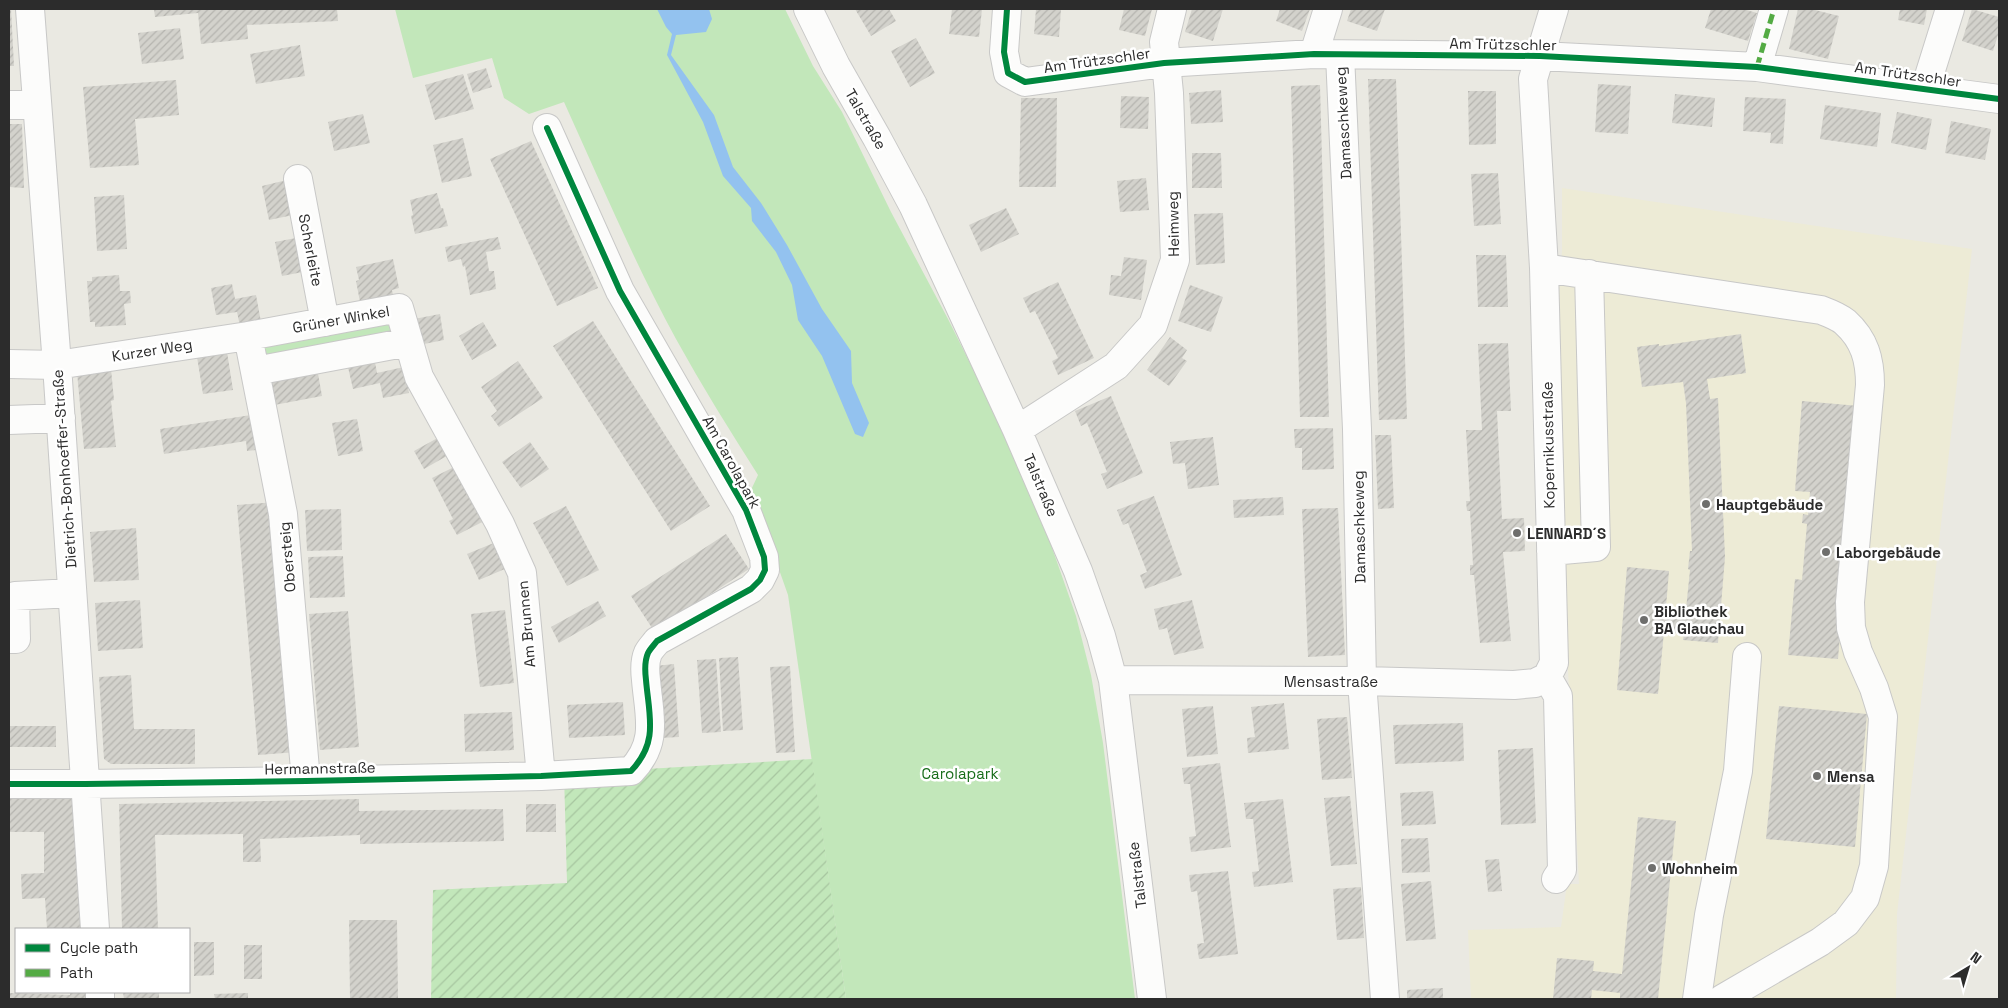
<svg xmlns="http://www.w3.org/2000/svg" width="2008" height="1008" viewBox="0 0 2008 1008" font-family="'Space Grotesk',sans-serif">
  <style>
    .education { fill: #edebd6 }
    .grass { fill: #c2e7ba }
    .garden { fill: url(#garden-furrows) }
    .water { fill: #93c2ef }
    .building { fill: url(#building-hatch) }
    .lines { fill: none; stroke-linecap: round; stroke-linejoin: round }
    .minor-casing { stroke: #c8c8c7; stroke-width: 30 }
    .minor { stroke: #fcfcfb; stroke-width: 28 }
    .quiet { stroke: #54ab44; stroke-width: 5; stroke-dasharray: 10 5; stroke-linecap: butt }
    .cycleway-casing { stroke: #fff; stroke-width: 9 }
    .cycleway { stroke: #00873e; stroke-width: 6 }
    .poi-dot { fill: #6e6e6c; stroke: #fff; stroke-width: 2 }
    .labels { text-anchor: middle; dominant-baseline: central; stroke-width: 5; stroke-linejoin: round; paint-order: stroke }
    .street-label { font-size: 15px; fill: #2c2c2c; stroke: #fff }
    .poi-label { font-size: 15px; font-weight: bold; fill: #2c2c2c; stroke: #fff; text-anchor: start }
    .park-label { font-size: 15px; fill: #186d1a; stroke: #fff }
  </style>
  <defs>
    <pattern id="garden-furrows" width="10" height="10" patternUnits="userSpaceOnUse" patternTransform="scale(1.25)"><rect width="10" height="10" fill="#c2e7ba"/><path d="M-1 1l2-2M0 10L10 0M9 11l2-2" fill="none" stroke="#a7c6a0"/></pattern>
    <pattern id="building-hatch" width="6" height="6" patternUnits="userSpaceOnUse" patternTransform="scale(1.25)"><rect width="6" height="6" fill="#d3d2cc"/><path d="M-1 1l2-2M0 6l6-6M5 7l2-2" fill="none" stroke="#b5b4af"/></pattern>
  </defs>
  <rect width="100%" height="100%" fill="#eae9e2"/>
  <!-- education -->
  <path class="education" d="M1562,188L1972,249L1897,914L1896,999H1471L1468,930L1561,927L1567,884H1579L1568,670L1558,306L1562,250Z"/>
  <!-- grass -->
  <path class="grass" d="M395,9H785L813,66L842,112L891,212L948,319L989,401L1037,505L1076,616L1091,675L1103,743L1135,999H846L788,595L751,490L758,475C730,431 702,386 676,339C634,262 600,181 564,102L529,114L504,98L492,58L413,78Z
    M391,320L394,339L264,364L260,345Z"/>
  <!-- garden -->
  <path class="garden" d="M812,759L846,999H431L433,890L567,883L564,774Z"/>
  <!-- water -->
  <path class="water" d="M657,9H709L712,19L706,32L676,35L671,55L714,115L733,167L761,203L787,245L822,309L851,351L852,383L869,423L863,437L855,434L822,356L798,320L792,285L776,252L752,221L751,208L723,176L703,122L667,55L672,34L666,27Z"/>
  <!-- building -->
  <path class="building" d="M9,9H11L14,66H9Z
    M154,9H337L338,21L247,25L248,39L201,44L198,13L155,17Z
    M855,9H889L896,21L871,36Z
    M952,9H982L979,37L949,34Z
    M1036,9H1061L1059,37L1034,34Z
    M1124,9H1152L1145,36L1119,30Z
    M1192,9H1223L1213,41L1185,32Z
    M1280,9H1310L1302,31L1276,21Z
    M1351,9H1385L1377,31L1347,21Z
    M1711,9H1743L1757,13L1748,41L1705,28Z
    M1798,9H1811L1839,16L1828,59L1789,49Z
    M1900,9H1927L1924,25L1898,20Z
    M1972,9L1999,17V32L1993,51L1962,41Z
    M180,28L184,59L142,64L138,33Z
    M916,38L935,73L910,87L891,51Z
    M300,45L305,76L256,84L250,54Z
    M486,68L492,87L473,93L467,74Z
    M463,74L474,109L435,120L425,85Z
    M1368,79H1396L1407,419L1379,420Z
    M176,80L179,115L135,119L139,165L90,168L83,87Z
    M1598,84L1631,86L1628,134L1595,132Z
    M1320,85L1329,417H1300L1291,86Z
    M1221,90L1223,122L1191,124L1189,93Z
    M1468,91H1496V144L1469,145Z
    M1675,94L1715,98L1712,127L1672,123Z
    M1121,96L1149,97L1148,129L1120,128Z
    M1745,97L1786,99L1783,144L1770,143L1771,133L1743,131Z
    M1021,98H1057L1056,187H1019Z
    M1825,105L1881,113L1877,147L1820,139Z
    M1897,112L1932,119L1926,150L1891,143Z
    M363,114L370,143L334,151L328,122Z
    M1951,121L1991,129L1985,160L1945,153Z
    M9,124H22L24,188L9,187Z
    M463,138L472,176L442,183L433,145Z
    M531,141L598,288L557,306L490,159Z
    M1192,153H1221L1222,188H1192Z
    M1498,173L1501,224L1474,226L1471,174Z
    M1146,178L1149,210L1120,212L1117,181Z
    M291,179L298,214L269,220L262,186Z
    M437,193L441,208H443L448,226L415,234L411,216L413,215L410,200Z
    M124,195L127,249L97,251L94,197Z
    M1006,208L1019,234L981,252L969,225Z
    M1223,213L1225,263L1196,265L1194,214Z
    M301,237L308,271L282,276L275,242Z
    M498,237L501,249L486,252L489,271H494L496,289L470,295L465,266L463,267L461,259L448,262L445,247Z
    M1476,255H1506L1508,307H1478Z
    M1124,257L1147,260L1141,300L1109,295L1111,275L1121,276Z
    M393,259L399,288L392,290L394,300L360,302L356,281L359,280L356,267Z
    M119,275L120,291H130L131,303L124,304L126,325L95,327V322H90L87,281H92V277Z
    M1058,282L1094,358L1058,375L1052,361L1058,358L1035,311L1030,313L1023,298Z
    M232,284L235,299L256,295L261,322L240,326L237,312L216,315L211,288Z
    M1190,285L1223,297L1211,332L1178,321Z
    M440,314L444,340L419,345L414,319Z
    M593,321L710,506L671,531L553,346Z
    M483,322L497,346L472,360L459,336Z
    M1741,334L1746,373L1707,379L1710,399L1718,398L1725,557L1718,643L1683,640L1684,634L1664,632L1658,694L1617,690L1627,567L1669,571L1666,607L1686,609L1690,570L1688,569L1690,551H1692L1686,403L1683,382L1642,387L1637,347L1659,344V346Z
    M1170,337L1187,350L1182,358L1187,361L1169,386L1147,370Z
    M1508,343L1511,411H1497L1502,519L1524,518L1525,551L1503,552L1511,641L1480,643L1474,575H1470V565H1473L1470,511H1467L1466,501H1470L1466,430H1482L1478,344Z
    M227,352L233,390L203,394L197,357Z
    M374,357L377,373L404,367L409,393L383,398L380,383L353,389L347,363Z
    M518,361L543,398L499,427L491,416L497,411L481,387Z
    M317,368L322,396L269,406L264,378Z
    M111,369L114,400L111,401L116,447L84,449L77,372Z
    M1111,396L1143,473L1107,489L1101,474L1107,472L1087,423L1081,426L1075,411Z
    M1802,401L1859,406L1838,659L1788,655L1795,579L1802,580L1807,524L1802,523L1803,514L1808,515L1810,492L1795,491Z
    M258,414L264,449L247,451L246,441L164,454L160,429Z
    M357,419L363,451L338,456L332,423Z
    M1333,428L1334,469L1302,470V448H1295L1294,429Z
    M443,435L452,453L424,469L414,451Z
    M1375,435H1391L1394,508L1378,509Z
    M1213,437L1219,485L1188,489L1185,463L1173,464L1170,442Z
    M530,442L549,469L521,488L502,462Z
    M460,464L488,519L457,535L449,521L453,519L432,478Z
    M1154,496L1182,575L1145,589L1140,575L1147,572L1128,523L1123,525L1117,510Z
    M1283,497L1284,515L1234,518L1233,500Z
    M276,502L297,752L258,755L237,505Z
    M566,506L599,570L567,586L533,523Z
    M1338,508L1345,655L1308,657L1302,509Z
    M341,509L342,550L307,551L305,510Z
    M136,528L139,580L94,582L90,532Z
    M726,534L749,569L654,631L631,596Z
    M501,540L512,566L479,580L467,554Z
    M343,556L345,597L310,598L308,557Z
    M140,600L143,648L98,651L95,603Z
    M1192,600L1204,648L1174,655L1167,628L1159,630L1154,609Z
    M598,601L606,616L559,643L551,627Z
    M505,610L514,683L480,687L471,614Z
    M348,611L359,747L320,750L309,614Z
    M738,657L743,730L723,731L719,658Z
    M716,659L721,732L702,733L697,660Z
    M674,664L679,737L660,738L655,666Z
    M790,666L795,752L776,753L770,667Z
    M131,675L134,729H195V764H111L104,759L99,677Z
    M623,702L625,735L569,738L567,705Z
    M1284,703L1289,749L1248,753L1247,738L1255,737L1251,707Z
    M1213,706L1218,754L1187,757L1182,709Z
    M1779,706L1867,714L1855,847L1766,839Z
    M512,712L514,750L465,752L464,714Z
    M1347,717L1352,778L1322,780L1317,719Z
    M1463,723L1464,761L1395,764L1393,725Z
    M9,726H56V747H9Z
    M1533,748L1536,823L1501,825L1498,750Z
    M1220,763L1231,847L1191,852L1189,837L1196,836L1190,784H1184L1182,768Z
    M1433,791L1436,824L1402,826L1400,793Z
    M1350,796L1357,864L1331,866L1324,798Z
    M78,797L82,929H47L45,898L22,899L21,874L44,873V832H9V798Z
    M359,799V811L503,809L504,841L360,844V835L260,839L261,862H243V834L155,835L158,929H122L119,804Z
    M1283,799L1293,882L1254,887L1252,872L1259,871L1253,819H1246L1244,803Z
    M526,804H556V832H526Z
    M1638,817L1676,821L1658,999H1620V993L1592,990L1591,999H1553L1557,958L1594,961L1593,971L1622,974Z
    M1428,838L1430,872L1402,873L1401,839Z
    M1499,859L1502,891L1488,892L1485,860Z
    M1228,871L1238,954L1199,959L1197,944L1204,943L1197,891L1191,892L1189,875Z
    M1431,881L1436,939L1406,941L1401,884Z
    M1361,887L1364,938L1337,940L1333,889Z
    M349,920H397L398,999H350Z
    M194,942H214V975L194,976Z
    M244,945H262V979H244Z
    M1443,988V999H1407V990Z
    M70,992H86L87,999H9V993L70,995Z
    M123,992H159V999H124Z
    M248,993V999H215L214,994Z"/>
  <g class="lines">
    <defs>
      <path id="minor" d="M30,9L57,365L95,929
        M808,9L836,66L877,138L913,205L1017,430L1078,571L1101,636L1113,680L1152,999
        M1007,9L1004,52L1008,73L1025,82L1164,63L1314,54L1540,56L1757,67L1999,99
        M1314,54L1328,9
        M1340,55L1357,429L1362,681L1385,999
        M1757,67L1774,9
        M1925,89L1950,9
        M9,105H37
        M298,179L325,322
        M1544,268L1821,310C1829,313 1839,317 1845,322C1865,340 1870,360 1870,385L1850,602L1851,628L1858,652L1874,688L1883,717L1874,866L1865,898L1846,923L1820,942L1722,999
        M248,336L283,514L306,781
        M9,364L57,365L248,336L399,308L419,377L500,524L522,573L541,776
        M255,371L409,342
        M9,420L61,418
        M1017,430L1116,366L1153,325L1175,260L1169,93L1164,42L1172,9
        M1551,551L1596,547L1589,274
        M9,639H16L15,596L72,593
        M1547,677L1554,663L1544,268L1533,79L1554,9
        M1547,677L1558,696L1562,870L1556,879
        M1113,680L1362,681L1514,685L1535,683L1547,677
        M9,784H85L306,781L541,776L631,771C659,742 649,716 646,680C645,672 644,662 648,653C650,649 654,645 657,641L751,589L760,580L765,570L764,557L746,510L620,291L547,128
        M100,992V999
        M1697,999L1709,915L1738,771L1747,657"/>
    </defs>
    <!-- minor casing -->
    <use href="#minor" class="minor-casing"/>
    <!-- minor -->
    <use href="#minor" class="minor"/>
    <!-- quiet -->
    <path class="quiet" d="M1757,67L1774,9"/>
    <defs>
      <path id="cycleway" d="M1007,9L1004,52L1008,73L1025,82L1164,63L1314,54L1540,56L1757,67L1999,99
        M9,784H85L306,781L541,776L631,771C659,742 649,716 646,680C645,672 644,662 648,653C650,649 654,645 657,641L751,589L760,580L765,570L764,557L746,510L620,291L547,128"/>
    </defs>
    <!-- cycleway casing -->
    <use href="#cycleway" class="cycleway-casing"/>
    <!-- cycleway -->
    <use href="#cycleway" class="cycleway"/>
  </g>
  <!-- markers -->
  <g class="poi-dot">
    <circle cx="1706" cy="504" r="5"/>
    <circle cx="1517" cy="533" r="5"/>
    <circle cx="1826" cy="552" r="5"/>
    <circle cx="1644" cy="620" r="5"/>
    <circle cx="1817" cy="776" r="5"/>
    <circle cx="1652" cy="868" r="5"/>
  </g>
  <g class="labels">
    <!-- street labels -->
    <g class="street-label">
      <text transform="translate(1503 44) rotate(1)">Am Trützschler</text>
      <text transform="translate(1097 60) rotate(-8)">Am Trützschler</text>
      <text transform="translate(1908 74) rotate(8)">Am Trützschler</text>
      <text transform="translate(866 119) rotate(60)">Talstraße</text>
      <text transform="translate(1343 123) rotate(-93)">Damaschkeweg</text>
      <text transform="translate(1173 224) rotate(-91)">Heimweg</text>
      <text transform="translate(311 250) rotate(79)">Scherleite</text>
      <text transform="translate(341 319) rotate(-10)">Grüner Winkel</text>
      <text transform="translate(152 350) rotate(-9)">Kurzer Weg</text>
      <text transform="translate(1548 445) rotate(-91)">Kopernikusstraße</text>
      <text transform="translate(732 462) rotate(61)">Am Carolapark</text>
      <text transform="translate(64 469) rotate(-94)">Dietrich-Bonhoeffer-Straße</text>
      <text transform="translate(1041 485) rotate(67)">Talstraße</text>
      <text transform="translate(1359 527) rotate(-91)">Damaschkeweg</text>
      <text transform="translate(287 557) rotate(-95)">Obersteig</text>
      <text transform="translate(526 624) rotate(-95)">Am Brunnen</text>
      <text x="1331" y="681">Mensastraße</text>
      <text transform="translate(320 768) rotate(-1)">Hermannstraße</text>
      <text transform="translate(1137 875) rotate(-97)">Talstraße</text>
    </g>
    <!-- poi labels -->
    <g class="poi-label">
      <text x="1716" y="504">Hauptgebäude</text>
      <text x="1527" y="533">LENNARD´S</text>
      <text x="1836" y="552">Laborgebäude</text>
      <text x="1654" y="611">Bibliothek<tspan x="1654" dy="17">BA Glauchau</tspan></text>
      <text x="1827" y="776">Mensa</text>
      <text x="1662" y="868">Wohnheim</text>
    </g>
    <!-- park labels -->
    <g class="park-label">
      <text x="960" y="773">Carolapark</text>
    </g>
  </g>
  <!-- border -->
  <rect width="2008" height="1008" fill="none" stroke="#2c2c2c" stroke-width="20"/>
  <!-- legend -->
  <rect x="15" y="928" width="175" height="65" fill="#ffffff" stroke="#ababab"/>
  <rect x="25" y="944" width="25" height="8" fill="#00873e" stroke="#ababab"/>
  <text x="60" y="953" font-size="15" fill="#2c2c2c">Cycle path</text>
  <rect x="25" y="969" width="25" height="8" fill="#54ab44" stroke="#ababab"/>
  <text x="60" y="978" font-size="15" fill="#2c2c2c">Path</text>
  <!-- north arrow -->
  <g transform="translate(1968 968) rotate(38)" stroke="#ffffff" stroke-width="4" paint-order="stroke">
  <path d="M0-4L9 19L0 12L-9 19Z" fill="#2c2c2c"/>
  <text y="-8" font-size="14" font-weight="bold" text-anchor="middle" fill="#2c2c2c">N</text>
  </g>
</svg>
